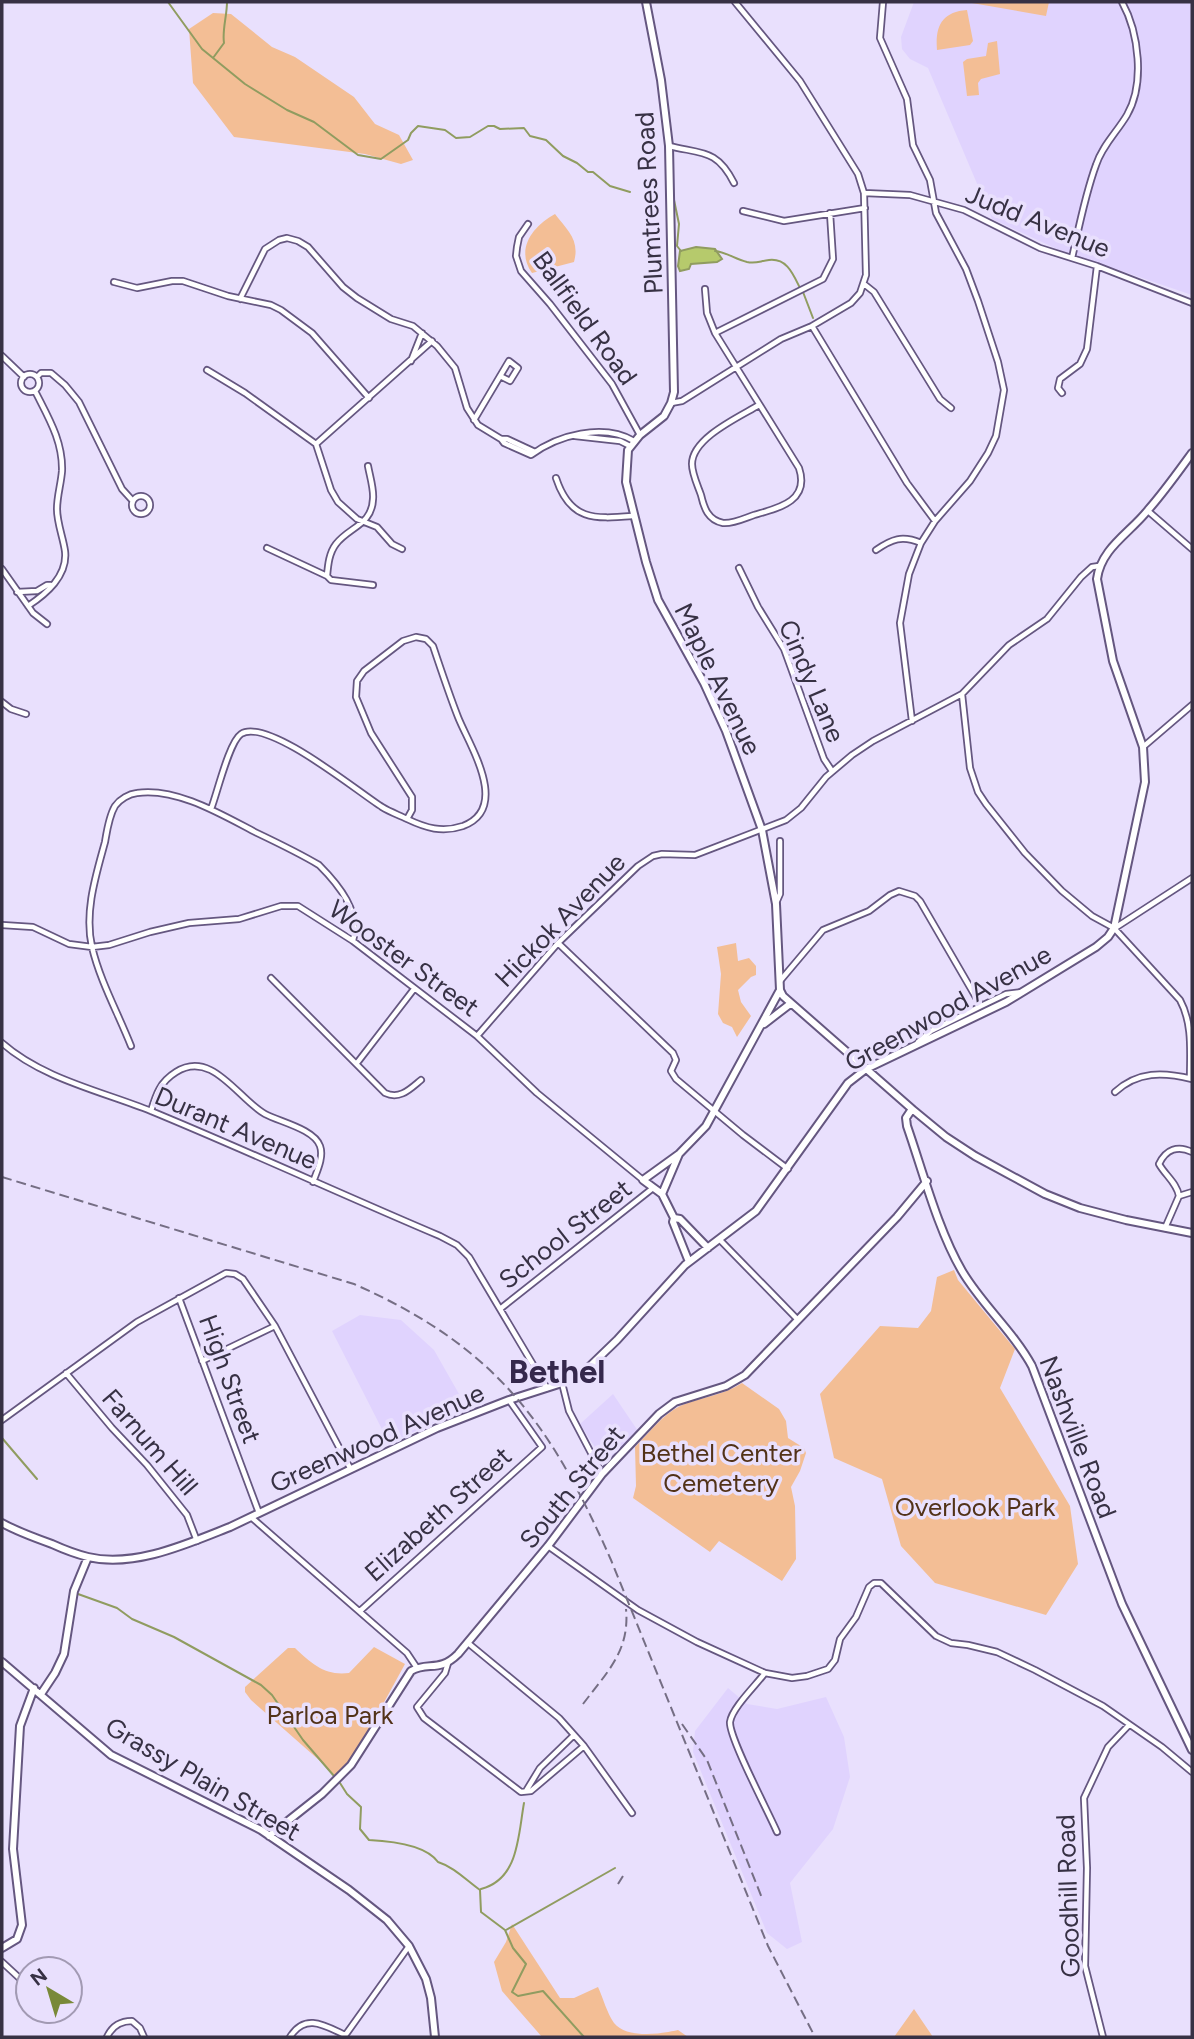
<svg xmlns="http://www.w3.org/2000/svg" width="1194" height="2039" viewBox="0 0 1194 2039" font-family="Figtree,sans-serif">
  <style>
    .built { fill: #e0d3fe }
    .green { fill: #f3be95 }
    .water { fill: #b6ca6c; stroke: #909c60; stroke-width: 2 }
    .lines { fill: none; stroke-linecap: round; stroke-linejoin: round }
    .stream { stroke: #909c60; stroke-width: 2 }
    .street-casing { stroke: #655780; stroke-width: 8 }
    .secondary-casing { stroke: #655780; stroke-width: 10 }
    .street { stroke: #fff; stroke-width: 4.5 }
    .secondary { stroke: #fff; stroke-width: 6 }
    .rail { stroke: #756e84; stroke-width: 2; stroke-dasharray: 10 5; stroke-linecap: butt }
    .labels { text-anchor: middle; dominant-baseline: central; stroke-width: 7; stroke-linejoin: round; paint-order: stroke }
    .street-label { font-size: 26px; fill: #373144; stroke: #e9e0fd }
    .park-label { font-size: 26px; fill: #523218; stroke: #e9e0fd }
    .district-label { font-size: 33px; font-weight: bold; fill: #35284c; stroke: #e9e0fd }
  </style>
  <rect width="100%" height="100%" fill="#e9e0fd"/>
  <!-- built -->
  <path class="built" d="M914,2H1192V295L1057,249L992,219L928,68L910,59L902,49L901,37Z
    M360,1315L401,1320L434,1350L467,1408L389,1443L332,1331Z
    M613,1394L638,1431L605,1463L580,1424Z
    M728,1688L747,1704L777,1709L826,1697L844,1737L850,1777L833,1829L790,1883L802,1942L787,1949L767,1933L693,1752L695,1731Z"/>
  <!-- green -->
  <path class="green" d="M966,2H1049L1046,16Z
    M967,10L973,41L970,45L937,50C935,26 942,12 967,10Z
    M213,13L231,14L272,47L295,57L354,97L375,124L399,135L413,160L401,164L365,154L234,137L193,83L189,29Z
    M997,41L1000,74L981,79L978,83L979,95L967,96L963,62L967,59L986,56L988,43Z
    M555,214C568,231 580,240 574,262L532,273C515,249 533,226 555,214Z
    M736,943L738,961L749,958L756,966V975L751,977L738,990L741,1002L751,1016L737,1037L732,1027L723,1023L718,1014L721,974L717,947Z
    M954,1270L958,1280L1015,1349L1000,1388L1070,1506L1078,1564L1046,1615L935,1583L901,1546L882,1479L834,1458L820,1394L880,1326L918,1328L931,1311L937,1277Z
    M742,1383L779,1409L786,1421L788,1438L804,1448L806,1453L800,1471L791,1487L795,1506L796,1559L782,1581L719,1541L710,1552L633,1498L636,1486L635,1447C649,1433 662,1415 680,1406C700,1397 723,1396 742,1383Z
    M374,1647L405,1664L359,1748L337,1776L332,1774L320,1761L251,1700L245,1692V1687L288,1648H295C312,1664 325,1676 349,1673Z
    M512,1924L560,1998H574L598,1987C603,1998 607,2013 614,2023C627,2039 661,2034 678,2030L688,2037H542L502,1991L494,1962L506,1942Z
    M914,2009L933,2037H894Z"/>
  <!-- water -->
  <path class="water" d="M696,247L715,249L722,259L717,262L691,264L689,269L680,271L678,266L680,251Z"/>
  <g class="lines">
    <!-- stream -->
    <path class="stream" d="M168,2L202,49L245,84L287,110L314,122L358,155L381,159L408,140L411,133L418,126L445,130L456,138L470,137L488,126H494L500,129L524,128L530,136L546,140L563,156L577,163L588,172H593L610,186L630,192
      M213,58L224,43C222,30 227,16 227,2
      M674,200L679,224L677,246L681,251
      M715,251C726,252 735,259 747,262C756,264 760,261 769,260C787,258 793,274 800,288
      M803,292L813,318
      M2,1438L37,1479
      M78,1594L117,1608L132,1619L174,1637L261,1685L272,1695L303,1740L334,1776
      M340,1783L347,1794L361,1807L360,1829L369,1840C390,1841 425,1844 438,1862C454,1867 466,1880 480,1890L481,1912L505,1930L513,1948L526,1964L512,1992L518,1996L543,1991L584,2037
      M481,1889C519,1879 518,1836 524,1803
      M506,1930L615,1868"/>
    <defs>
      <path id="street" d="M883,2L880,38L907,99L913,145L930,180L936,213L966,269L978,301L998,362L1004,390L996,436L988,453L970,481L935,521L921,543L909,574L900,623L912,721
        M669,146C702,154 717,149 734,183
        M864,193L910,195L964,210L1040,248L1097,266L1192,303
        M743,211L784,221L865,208
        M528,224L519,237L517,247L516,256L521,271L550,304L612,384L640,435
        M1072,258C1079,227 1085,195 1096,165C1102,146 1117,132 1127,115C1145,84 1139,33 1122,2
        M114,282L137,288L172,281H183L228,296L271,305L281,310L312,333L369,398
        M864,284L874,292L940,399L951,408
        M705,289L707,313L715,333L799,468C810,501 779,508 754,515C745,518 733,524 723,523C708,520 704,508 701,495C698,486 692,474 692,464C692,438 739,417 759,405
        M240,299L265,249L279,240L287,238L298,241L308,247L343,287L357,298L391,319L413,326L437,346L455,368L467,408L478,425L501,439L504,443L531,455C558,435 603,423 634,441
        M812,326L907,483L935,521
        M715,333L823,279L833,259L830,213
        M2,356L24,377
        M411,361L422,333
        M207,370L245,393L316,444L331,490L338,502L357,519L377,527L392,544L402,549
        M21 383a9 9 0 1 1 18 0a9 9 0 1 1-18 0Z
        M37,377L41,373H51L65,385L79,402L122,489L132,500
        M1062,393L1058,388L1060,379L1080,364L1087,349L1097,266
        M671,403L682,401L781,339L812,326L851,303L860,293L866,275L864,193L858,174L800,81L735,2
        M474,420L509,361L518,368L510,381L500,376
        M575,436L620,441L630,446
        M502,439H507L535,452
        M316,444L432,341
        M556,478C570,521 594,519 633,516
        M132 505a9 9 0 1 1 18 0a9 9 0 1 1-18 0Z
        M1148,511L1192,549
        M267,548L327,576L331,580L373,585
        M876,550C892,539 902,535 921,543
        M739,568L758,607L784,649L824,759L832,771
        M2,569L33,613L47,624
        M327,576C328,565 329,553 336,544C349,527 372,525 373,499C374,489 370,477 368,466
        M17,592L37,591L47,585H51
        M28,606C46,594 68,576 65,551C63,537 57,523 57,509C57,496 61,484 62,471C63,441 48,417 35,391
        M416,637L426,639L433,646C441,670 449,694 458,717C469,745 511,808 463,826C442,833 426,828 407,819L412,810V797L371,733L356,697L357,681L364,671L403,641Z
        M962,694L970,768L978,792L986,804L1025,853L1062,891L1092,916L1114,928L1180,1000C1193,1024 1190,1052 1190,1078
        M2,702L11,709L26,714
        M1143,747L1192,705
        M211,809C217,794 229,742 241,734C267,717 358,792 382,807C390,812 399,815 407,819
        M776,903L780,894V841
        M2,925L33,927L69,944L92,947L109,945L150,932L189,923L239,919L281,906H298L353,941L477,1036L537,1093L643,1180
        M1115,928L1192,878
        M558,943L673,1053L676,1060L671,1071L676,1079L743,1135L788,1169
        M271,978L385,1093C400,1100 410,1089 421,1080
        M780,981L823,930L869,911L890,895L899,891L915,896L920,901L981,1006L1006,994L1023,992
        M477,1036L558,943L638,866L653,856L662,854L695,855L786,820L801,808L826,777L852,755L873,741L962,694L1009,645L1047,619L1081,577L1092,567L1099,566
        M918,1042L931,1031L981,1006
        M2,1043C43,1079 101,1091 151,1111C248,1151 343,1195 440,1236L457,1245L469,1257L547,1388
        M131,1046C118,1013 100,981 92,947C84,912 96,875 105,842C107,830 109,816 115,806C120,799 129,794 137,793C177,787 224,816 257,833C278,843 299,853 319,865C339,885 361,912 353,941
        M357,1063L414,989
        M1115,1092C1138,1071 1163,1072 1192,1079
        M151,1111C156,1094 160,1082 176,1072C212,1049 238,1099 265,1114C280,1122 314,1129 320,1146C324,1157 317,1171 313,1182
        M1179,1196C1177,1183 1165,1175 1159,1164C1166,1149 1178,1145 1192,1152
        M1165,1228L1179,1196L1192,1192
        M720,1240L798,1320
        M179,1298L259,1513
        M500,1309L653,1188
        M202,1361L275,1326
        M66,1373L112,1428L147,1465L187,1515L197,1541
        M562,1383L569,1411L602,1474
        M2,1420L137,1322L226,1273L235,1274L243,1279L275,1326L350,1468
        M251,1517L407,1653L417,1668
        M548,1546L638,1610L697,1642L765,1673L792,1678L807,1676L828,1669L835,1660L840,1639L856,1617L869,1587L874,1583H881L936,1636L951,1643L968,1645L997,1652L1035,1670L1103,1706L1162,1747L1192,1772
        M360,1611L542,1447L509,1400
        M468,1643L559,1718L584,1746L632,1813
        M448,1663L445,1673L417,1707L424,1718L521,1792L531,1791L584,1746
        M765,1673C756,1685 732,1708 730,1722C729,1738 769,1813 777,1832
        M526,1791L540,1768L574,1735
        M2,1962L28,1986
        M49,2011L50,2014
        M107,2037C112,2026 120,2021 132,2021L140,2028L144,2037
        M290,2037C305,2013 324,2025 345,2035
        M344,2037L409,1946
        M1103,2037L1085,1966L1087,1868L1084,1798L1108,1747L1129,1725"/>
      <path id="secondary" d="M646,2L661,80L669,146L674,392L671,403L664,416L640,435L628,450L626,482L646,562L658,600L704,683L726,731L762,830L776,904L780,990L783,996L912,1109L946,1137L975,1156L1045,1194L1080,1208L1126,1220L1192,1233
        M764,1024L790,1004
        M912,1109L906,1118L907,1126C923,1172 938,1230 962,1271C982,1305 1013,1331 1032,1366L1122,1604L1192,1750
        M662,1194L679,1154
        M674,1218L680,1219L708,1248
        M689,1262L673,1222L674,1218L662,1194L643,1180L679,1154L706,1126L780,990
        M2,1523C18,1532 35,1538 52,1544C63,1549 76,1554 88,1557C134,1568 187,1544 230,1527L437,1428L509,1400L562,1383L587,1369L617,1340L685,1265L756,1211L848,1083L866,1069L1006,1002L1096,947L1108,937L1114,928L1145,782L1143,747L1113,661L1097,579C1101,548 1130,533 1148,510C1164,492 1178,472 1192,453
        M2,1662L111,1755L261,1830L349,1890L387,1920L409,1946L426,1979L431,1998L435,2037
        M41,1694L55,1673L64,1654L74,1591L88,1557
        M269,1836L322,1794L351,1765L411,1671C428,1661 439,1673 458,1654L548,1546L602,1474L659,1414L675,1402L726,1386L745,1375L897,1217L927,1181
        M2,1948L17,1939L22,1925L13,1849L20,1726L34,1688"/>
    </defs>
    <!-- street casing -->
    <use href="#street" class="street-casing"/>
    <!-- secondary casing -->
    <use href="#secondary" class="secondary-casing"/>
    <!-- street -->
    <use href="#street" class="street"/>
    <!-- secondary -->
    <use href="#secondary" class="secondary"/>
    <!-- rail -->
    <path class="rail" d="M2,1177L354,1284C496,1347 550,1422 611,1560L768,1946L815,2037
      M583,1704C607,1672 630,1651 626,1609
      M682,1724L707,1760L762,1898
      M618,1884L623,1876"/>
  </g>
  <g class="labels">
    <!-- street labels -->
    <g class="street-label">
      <text transform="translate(649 203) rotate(-93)">Plumtrees Road</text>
      <text transform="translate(1038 221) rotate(22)">Judd Avenue</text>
      <text transform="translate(585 318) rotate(54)">Ballfield Road</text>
      <text transform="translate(718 679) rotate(64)">Maple Avenue</text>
      <text transform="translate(812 681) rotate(67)">Cindy Lane</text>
      <text transform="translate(560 920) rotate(-46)">Hickok Avenue</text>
      <text transform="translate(404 958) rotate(36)">Wooster Street</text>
      <text transform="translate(948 1008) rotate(-29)">Greenwood Avenue</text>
      <text transform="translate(236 1128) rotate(23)">Durant Avenue</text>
      <text transform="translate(565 1234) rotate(-38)">School Street</text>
      <text transform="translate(230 1379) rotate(70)">High Street</text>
      <text transform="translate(1078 1437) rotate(69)">Nashville Road</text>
      <text transform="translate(377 1438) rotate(-24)">Greenwood Avenue</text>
      <text transform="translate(150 1442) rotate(49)">Farnum Hill</text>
      <text transform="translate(572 1487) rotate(-51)">South Street</text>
      <text transform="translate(438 1514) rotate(-42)">Elizabeth Street</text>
      <text transform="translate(203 1779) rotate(30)">Grassy Plain Street</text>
      <text transform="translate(1068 1896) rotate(-92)">Goodhill Road</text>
    </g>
    <!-- park labels -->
    <g class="park-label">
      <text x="721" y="1453">Bethel Center<tspan x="721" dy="30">Cemetery</tspan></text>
      <text x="975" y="1507">Overlook Park</text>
      <text x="330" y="1715">Parloa Park</text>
    </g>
    <!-- district labels -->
    <g class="district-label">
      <text x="557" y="1371">Bethel</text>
    </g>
  </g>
  <!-- border -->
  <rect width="1194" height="2039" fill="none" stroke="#373144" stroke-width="7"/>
  <!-- north arrow -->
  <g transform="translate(49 1990) rotate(322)"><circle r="33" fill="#e9e0fd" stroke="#a29ab3" stroke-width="2"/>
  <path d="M0-5L12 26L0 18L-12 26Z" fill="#798938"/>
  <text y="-10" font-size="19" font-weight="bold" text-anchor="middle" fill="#373144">N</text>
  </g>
</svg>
